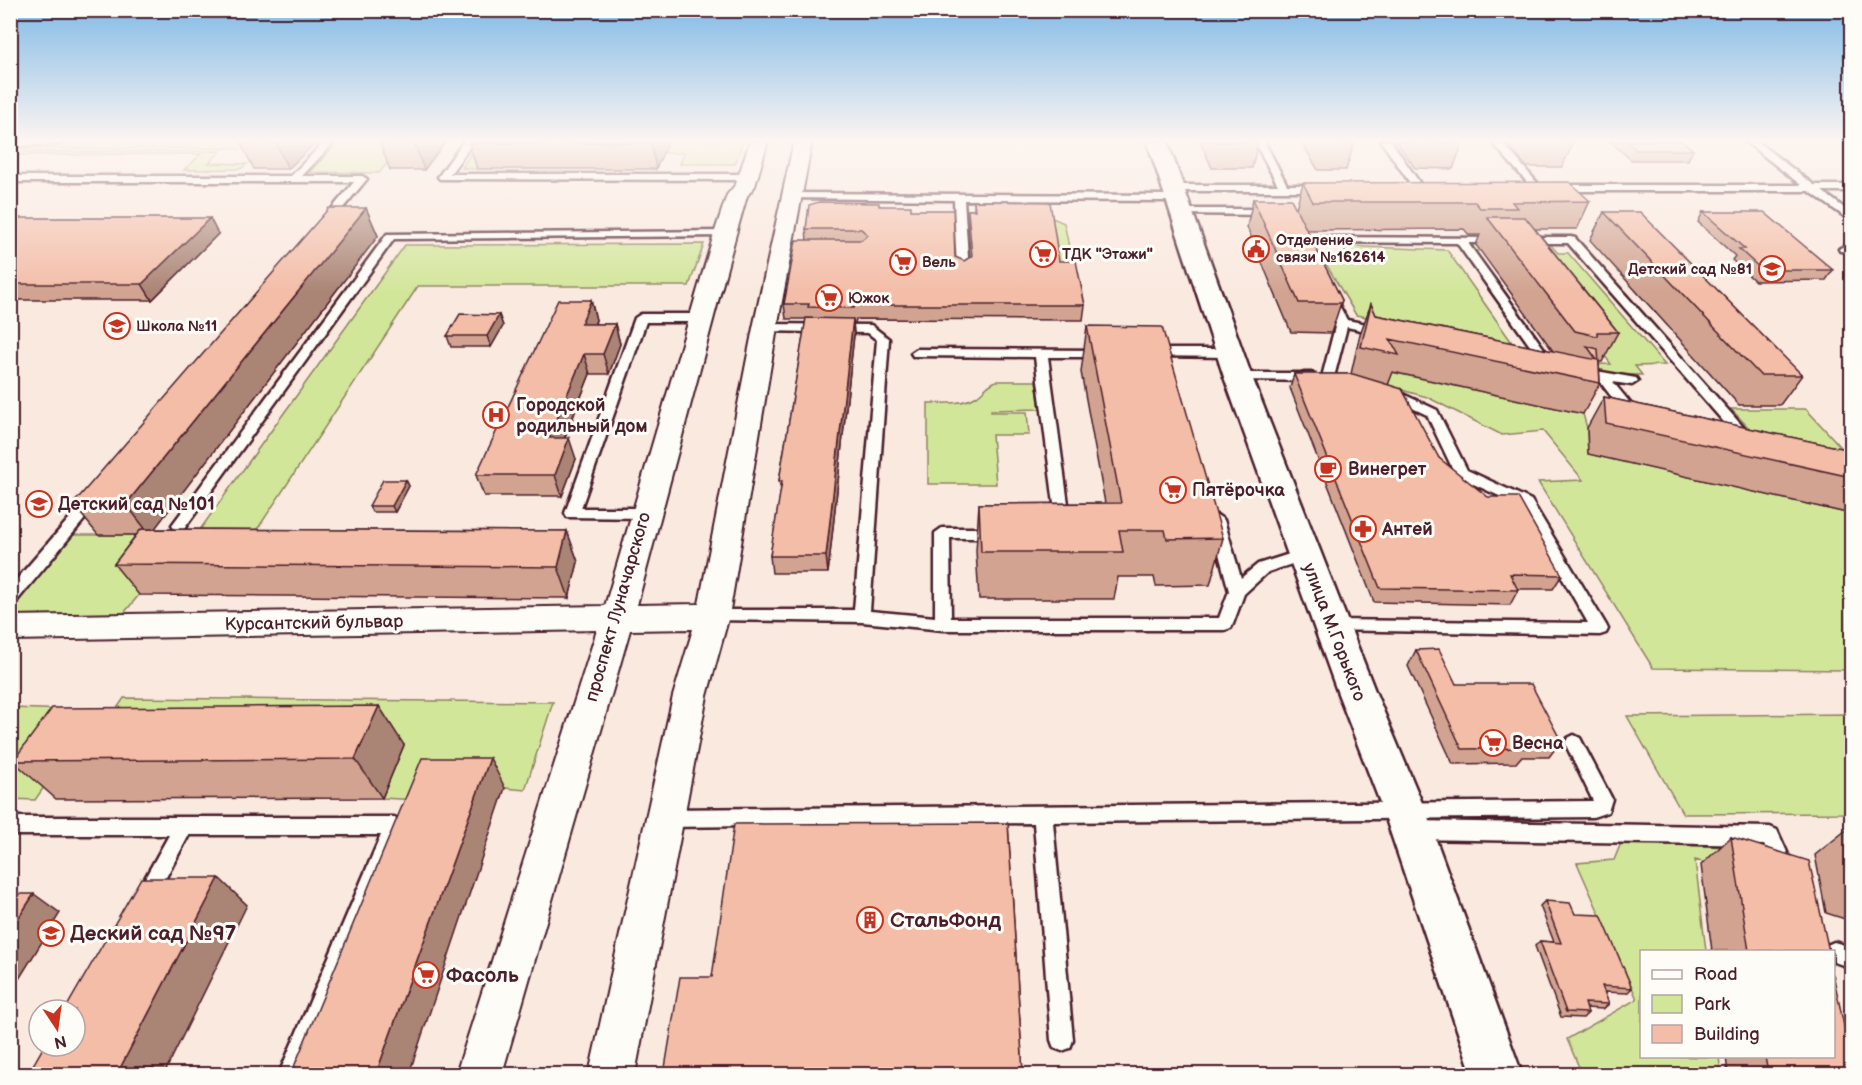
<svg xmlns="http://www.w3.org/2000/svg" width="1862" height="1085" viewBox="0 0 1862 1085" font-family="'Balsamiq Sans',sans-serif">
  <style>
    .green { fill: #d2e69a; stroke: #8e8262; stroke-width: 1.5 }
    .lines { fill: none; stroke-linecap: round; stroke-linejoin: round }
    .lane-casing { stroke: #4a1f2b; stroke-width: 5 }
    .street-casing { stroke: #4a1f2b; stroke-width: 4 }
    .secondary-casing { stroke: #4a1f2b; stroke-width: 5 }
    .lane { fill: #fdfcf7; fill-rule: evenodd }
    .street { fill: #fdfcf7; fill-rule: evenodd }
    .secondary { fill: #fdfcf7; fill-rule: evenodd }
    .wall { fill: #d1a390; stroke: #4a1f2b; stroke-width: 1.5 }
    .shaded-wall { fill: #aa8475; stroke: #4a1f2b; stroke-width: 1.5 }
    .building { fill: #f3bda7; stroke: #4a1f2b; stroke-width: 1.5 }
    .labels { text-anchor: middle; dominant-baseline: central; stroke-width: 6; stroke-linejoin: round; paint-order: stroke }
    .far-poi-label { font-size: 15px; font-weight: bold; fill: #4a1f2b; stroke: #fdfcf7; text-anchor: start }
    .poi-label { font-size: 18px; font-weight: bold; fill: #4a1f2b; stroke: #fdfcf7; text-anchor: start }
    .street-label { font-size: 18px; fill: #4a1f2b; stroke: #fdfcf7 }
    .near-poi-label { font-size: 21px; font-weight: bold; fill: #4a1f2b; stroke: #fdfcf7; text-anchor: start }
  </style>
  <rect width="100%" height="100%" fill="#fae9df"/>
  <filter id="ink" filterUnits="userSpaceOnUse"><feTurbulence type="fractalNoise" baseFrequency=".0167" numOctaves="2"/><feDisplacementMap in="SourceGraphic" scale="12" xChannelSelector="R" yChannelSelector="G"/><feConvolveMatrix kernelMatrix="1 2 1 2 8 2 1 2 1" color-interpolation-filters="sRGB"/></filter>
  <g filter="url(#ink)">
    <!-- green -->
    <path class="green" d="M61,141H280L270,151L229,148L11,149L10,144H57Z
      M340,141H406L379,173L310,172Z
      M478,141H743L735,164H680L684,153H488L477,169L462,168Z
      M221,151L209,163L247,164L240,169L184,170L201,154L11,155L10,152Z
      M1048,216L1064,223L1075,275H1058Z
      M1477,243H1549L1558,253H1568L1665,365L1635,366L1642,375L1604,374L1571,365L1611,364L1522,250L1475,251L1472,245Z
      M704,244L689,286H418L241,554L139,595L114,625H11V604L68,535H149L199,531L405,245Z
      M1341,246L1447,250L1513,344L1356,315L1323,259L1351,260Z
      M1354,364L1583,414L1587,428L1588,454L1851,514V670L1653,668L1538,482L1583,480L1543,431L1502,435L1427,397L1365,380Z
      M996,381H1036L1040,409L991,410V412H1027L1029,435H992L996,484H928V403C943,403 963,405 977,396C984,391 987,385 996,381Z
      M1731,409H1806L1851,458L1784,449L1748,427Z
      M124,698L553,702L525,790L505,788L436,801L382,798L403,745L91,747Z
      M11,708L97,711L35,800L11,799Z
      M1851,714V813L1683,814L1627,716Z
      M1621,843L1728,847L1772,879L1695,860L1706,951L1642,952V1056L1719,1057L1721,1074H1582L1567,1039L1637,999L1577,863L1614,860Z"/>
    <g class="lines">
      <defs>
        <path id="lane" d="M10,141H63L58,144L10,146Z
          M325,141H335L302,176H362L367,179L328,226L324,227L319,224L354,182H10V176H291Z
          M464,141H474L450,174H749L754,177L749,180L440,179L438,177Z
          M1254,141H1264L1287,185H1321L1326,188L1321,191H1174L1169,188L1174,185H1278Z
          M1381,141H1391L1423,188L1421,190H1415Z
          M1491,141H1501L1540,186V190H1534Z
          M1745,141H1756L1814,185H1852V191H1822L1852,214V222L1809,191H1555L1550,188L1555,185H1801Z
          M792,193L1177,195L1182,198L1177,201L964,200L969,271L963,274L957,271L954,200L788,198V194Z
          M1182,209H1269L1274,212L1269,215L1178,214L1177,212Z
          M725,231L730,234L729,236L394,239L184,529H174L172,525L387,234Z
          M1302,237L1503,238L1504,240L1499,243H1468L1555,364L1549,368L1545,367L1457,243L1298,242L1297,240Z
          M1571,237L1575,238L1753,438L1755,441L1753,444H1743L1568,243H1523L1518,240L1523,237Z
          M1844,246H1852V252L1840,251L1839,249Z
          M1328,293L1334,296L1347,320L1387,328L1389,331L1383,335L1347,327L1334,377L1328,381L1322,377L1336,323L1322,296Z
          M641,314H702L708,318L702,322H646L581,508H645L652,513L645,518L567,517L565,513L635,318Z
          M765,324L871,325L889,339L870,611L935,617V533L942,528H998L1005,533L998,538H950L951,618H1219L1229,591L1210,520L1217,515L1224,520L1241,578L1258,564L1305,549L1310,550L1313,554L1310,558L1268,572L1244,594L1233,624L1231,628L1225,630H943L862,622L707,620L705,616L707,612L713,610H854L877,340L868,333L761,331V325Z
          M917,349L1107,350L1109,353L1103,357H1048L1068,504L1066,512L1057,525H1047L1045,521L1054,504L1035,357L913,356L911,353Z
          M1151,349H1230L1236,353L1230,357L1147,356L1145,353Z
          M1579,368L1636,378L1638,381L1632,385L1613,382L1640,415L1642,418L1640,421H1630L1598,379L1575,375L1573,372Z
          M1238,373H1313L1319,377L1313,381L1234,380L1232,377L1234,374Z
          M1392,389L1437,410L1467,470L1531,500L1606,625L1608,629L1606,633L1600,635L1326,630L1324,626L1326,622L1332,620L1588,623L1521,506L1456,476L1427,415L1387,396L1386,393Z
          M93,495L100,500L98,503L16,602L10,604V587L88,497Z
          M1574,735L1580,738L1612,799L1608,812L1593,817L1053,822L1073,1040L1070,1048L1062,1051L1054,1048L1051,1040L1034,823L665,827L658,824L655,818L658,812L665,809L1593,801L1565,743L1568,738Z
          M10,817H394L401,820L404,826L301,1074H279L381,835H189L152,903L145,906L138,903L135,896L169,835H10Z
          M1414,821L1770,827L1777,830L1795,870L1792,877L1785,879L1778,877L1764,845L1414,839L1407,836L1404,830L1407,824Z
          M1834,942L1852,947V968L1834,962V952H1824L1827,945Z"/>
        <path id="street" d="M750,141H768L755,186L747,196L736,234L637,605L699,604L753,328L794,141H812L777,328L729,616L707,696L635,1074H589L673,696L693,629L630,630L502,1074H456L597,630L10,640V616L605,606L714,234L727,195L736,184Z"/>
        <path id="secondary" d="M1147,141H1167L1252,377L1375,691L1425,810L1522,1074H1472L1383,810L1337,691L1224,377Z"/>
      </defs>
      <!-- lane casing -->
      <use href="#lane" class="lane-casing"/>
      <!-- street casing -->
      <use href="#street" class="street-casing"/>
      <!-- secondary casing -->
      <use href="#secondary" class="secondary-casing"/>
      <!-- lane -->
      <use href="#lane" class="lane"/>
      <!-- street -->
      <use href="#street" class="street"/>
      <!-- secondary -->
      <use href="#secondary" class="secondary"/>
    </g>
    <!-- wall -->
    <path class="wall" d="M317,141L288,169H254L241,143Z
      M446,141L424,170H390L380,143Z
      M668,141L656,169H477L469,143Z
      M1200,141H1258L1252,168H1212Z
      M1301,141H1353L1354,143L1346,170H1318Z
      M1396,141H1462L1463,142L1453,169L1415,168Z
      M1504,141H1574L1562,167H1527Z
      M1610,141H1682L1693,150L1688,160H1631Z
      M1303,183L1590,201L1577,229H1535L1618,332L1602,362H1599L1600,383L1583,414L1393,372L1388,385L1439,458L1562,575L1553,589H1517L1518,590L1510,605L1374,602L1290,388L1294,374H1351L1360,334L1371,304L1376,315L1553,351L1476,245L1480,235H1469L1464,229L1307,230L1342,300L1331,333L1291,332L1247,227L1253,199L1296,208Z
      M974,201L1059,261L1085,305L1083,320L856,319L855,323H853L854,335L828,573H772L770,556L781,490L779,481L806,319H786L784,304L807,240L806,229L879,206L911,210L955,257L964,261L970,257L968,224V210H974Z
      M366,208L378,236L154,529L567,531L578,562L569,598L139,595L114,564L136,535H98L73,504Z
      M1604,212L1802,375L1780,405H1739L1590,240Z
      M1703,212L1833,270L1826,280L1755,281L1732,260L1735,256L1698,222Z
      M10,223L218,234L152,300H10Z
      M591,300L596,320L595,324H615L620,344L609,374H590L565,438L576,459L562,496H484L476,475Z
      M499,315L503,326L491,347H451L447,336Z
      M1087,326L1223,538L1210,585L1156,586L1154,577H1118L1114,599H979L976,551L979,504L1105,503L1081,372Z
      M1851,358V368L1847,364Z
      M1604,397L1851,450V514L1588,454L1587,428Z
      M406,480L409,486L395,512H372L369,506Z
      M1416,650L1456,684L1561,741L1549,757H1521L1516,763L1453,764L1408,666Z
      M404,745L382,798L56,799L13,761Z
      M1008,823L1023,1074H664L712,977Z
      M1850,827L1851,828V921L1826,913L1815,855Z
      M1731,837L1829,951H1712L1701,865Z
      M1545,901L1575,914L1632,988L1627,993L1604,992L1609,1004L1603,1009L1586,1008L1588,1013L1583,1018L1561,1017L1535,946L1540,941L1554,942L1540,906Z
      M1726,1056H1833L1851,1074H1728Z"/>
    <!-- shaded-wall -->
    <path class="shaded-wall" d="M278,141H317L288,169L276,143Z
      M416,141H446L424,170L414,143Z
      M652,141H668L656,169L651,143Z
      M366,208L378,236L150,535L126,504Z
      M210,218L218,234L152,300L142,284Z
      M591,300L596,320L586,344L581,324Z
      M499,315L503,326L491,347L487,336Z
      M853,319L854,335L828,573L826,556Z
      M615,324L620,344L609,374L603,354Z
      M584,354L590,374L556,459L549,438Z
      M569,438L576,459L562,496L555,475Z
      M406,480L409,486L395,512L392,506Z
      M567,531L578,562L569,598L558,567Z
      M379,706L404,745L382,798L355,759Z
      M490,758L505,788L409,1074H376Z
      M219,878L247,905L164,1074H117Z
      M34,894L60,913L14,987L10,985V931Z"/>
    <!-- building -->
    <path class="building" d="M243,141H278L276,143H241Z
      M382,141H416L414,143H380Z
      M470,141H652L651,143H469Z
      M1217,141H1258L1217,142Z
      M1324,141H1353L1354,143H1325Z
      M1423,141H1462L1463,142H1424Z
      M1626,141H1682L1693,150H1636Z
      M1569,182L1590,201L1512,202L1517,208H1480L1475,202H1313L1303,183Z
      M1253,199H1291L1342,300L1341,303H1299Z
      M974,201L1050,202L1059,261H1076L1085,305H855L854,308L808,307L809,304H784L796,240H861L868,235L861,229H806L809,205L819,202L879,203V206H911V210H953L955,257L964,261L972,256L968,210H975Z
      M329,208H366L126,504H73Z
      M1604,212H1640L1802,375H1760Z
      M1703,212H1764L1833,270H1762L1739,249H1745Z
      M1487,217H1525L1618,332H1597V336L1575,331Z
      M16,218H210L142,284H10V223Z
      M558,300H591L581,324H615L603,354H584L549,438H569L555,475H476Z
      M1371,304L1376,315L1597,360L1587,346L1598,349L1600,383L1390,339L1399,355L1361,347Z
      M460,314L499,315L487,336H447Z
      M806,318L853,319L826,556H770L782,481H779Z
      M1087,326L1162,327L1223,538L1167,539L1165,530H1119L1123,552H981L979,504L1121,503Z
      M1294,374H1353L1402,389L1439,458L1488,497H1518L1562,575L1510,574L1518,590L1380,588Z
      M1604,397L1851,450V477L1606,423Z
      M383,480H406L392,506H369Z
      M141,529L567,531L558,567L114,564Z
      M1439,649L1456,684H1531L1561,741H1524L1527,748L1462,749L1416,650Z
      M379,706L355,759L13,761L52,708Z
      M422,758H490L376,1074H291Z
      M1008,823L1023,1073L934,1074H664L680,977H712L734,824Z
      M1731,837L1809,861L1829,951H1749Z
      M141,878H219L117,1074H28L44,1046H75V1010H65Z
      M10,894H34L10,931Z
      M1545,901L1570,903L1575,914L1601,915L1632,988L1602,986L1609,1004L1585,1003L1588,1013L1566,1012L1540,941L1561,943Z
      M1833,974L1851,1059V1074H1768L1765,1056H1833Z"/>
  </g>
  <!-- sky -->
  <linearGradient id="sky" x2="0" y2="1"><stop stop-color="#81bae7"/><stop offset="0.48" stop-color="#fdf5f1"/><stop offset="1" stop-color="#fdf5f1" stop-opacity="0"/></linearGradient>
  <rect width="1862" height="293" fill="url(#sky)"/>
  <!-- icons -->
  <defs>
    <symbol id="civic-ring" viewBox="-11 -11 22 22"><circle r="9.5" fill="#fdfcf7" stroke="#c8321e" stroke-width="1.5"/><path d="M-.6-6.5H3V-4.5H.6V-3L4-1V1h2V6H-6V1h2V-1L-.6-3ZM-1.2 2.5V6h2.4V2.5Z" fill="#c8321e"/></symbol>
    <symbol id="supermarket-ring" viewBox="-11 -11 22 22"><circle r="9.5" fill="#fdfcf7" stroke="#c8321e" stroke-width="1.5"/><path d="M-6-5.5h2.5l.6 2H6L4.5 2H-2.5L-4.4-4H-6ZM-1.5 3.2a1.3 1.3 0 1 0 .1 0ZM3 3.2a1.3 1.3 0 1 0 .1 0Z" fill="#c8321e"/></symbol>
    <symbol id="school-ring" viewBox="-11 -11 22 22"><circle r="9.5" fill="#fdfcf7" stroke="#c8321e" stroke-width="1.5"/><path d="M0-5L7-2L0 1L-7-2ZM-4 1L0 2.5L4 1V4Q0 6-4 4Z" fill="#c8321e"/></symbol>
    <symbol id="hospital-ring" viewBox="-11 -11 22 22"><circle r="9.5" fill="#fdfcf7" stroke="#c8321e" stroke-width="1.5"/><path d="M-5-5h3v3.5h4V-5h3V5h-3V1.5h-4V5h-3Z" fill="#c8321e"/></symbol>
    <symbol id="cafe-ring" viewBox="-11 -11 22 22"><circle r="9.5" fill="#fdfcf7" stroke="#c8321e" stroke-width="1.5"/><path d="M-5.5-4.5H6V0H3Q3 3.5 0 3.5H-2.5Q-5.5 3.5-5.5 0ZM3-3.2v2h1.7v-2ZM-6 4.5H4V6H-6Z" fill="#c8321e"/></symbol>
    <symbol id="pharmacy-ring" viewBox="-11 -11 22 22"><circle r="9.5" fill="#fdfcf7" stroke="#c8321e" stroke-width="1.5"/><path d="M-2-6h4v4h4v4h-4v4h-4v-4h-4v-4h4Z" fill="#c8321e"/></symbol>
    <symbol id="building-ring" viewBox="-11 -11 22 22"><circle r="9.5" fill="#fdfcf7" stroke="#c8321e" stroke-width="1.5"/><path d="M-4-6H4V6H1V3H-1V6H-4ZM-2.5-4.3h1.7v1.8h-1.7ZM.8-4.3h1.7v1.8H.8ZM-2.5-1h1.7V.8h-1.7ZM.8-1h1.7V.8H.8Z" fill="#c8321e"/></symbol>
  </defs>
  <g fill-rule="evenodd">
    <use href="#civic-ring" x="1241" y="234" width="30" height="30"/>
    <use href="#supermarket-ring" x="1028" y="239" width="30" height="30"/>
    <use href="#supermarket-ring" x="888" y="247" width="30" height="30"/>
    <use href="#school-ring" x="1757" y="254" width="30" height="30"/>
    <use href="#supermarket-ring" x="814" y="283" width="30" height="30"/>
    <use href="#school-ring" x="102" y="311" width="30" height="30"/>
    <use href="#hospital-ring" x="481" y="400" width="30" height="30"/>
    <use href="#cafe-ring" x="1313" y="454" width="30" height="30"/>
    <use href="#supermarket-ring" x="1158" y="475" width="30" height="30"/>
    <use href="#school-ring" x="24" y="489" width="30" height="30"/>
    <use href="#pharmacy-ring" x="1348" y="514" width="30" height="30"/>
    <use href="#supermarket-ring" x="1478" y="728" width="30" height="30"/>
    <use href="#building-ring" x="855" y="905" width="30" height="30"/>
    <use href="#school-ring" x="36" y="918" width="30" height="30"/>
    <use href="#supermarket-ring" x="411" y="960" width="30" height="30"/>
  </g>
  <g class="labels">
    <!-- far-poi labels -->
    <g class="far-poi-label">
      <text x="1276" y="240">Отделение<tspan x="1276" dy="17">связи №162614</tspan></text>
      <text x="1062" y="254">ТДК "Этажи"</text>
      <text x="922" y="262">Вель</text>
      <text x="1752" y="269" text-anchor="end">Детский сад №81</text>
      <text x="848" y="298">Южок</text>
      <text x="136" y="326">Школа №11</text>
    </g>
    <!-- poi labels -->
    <g class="poi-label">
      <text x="516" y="405">Городской<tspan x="516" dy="21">родильный дом</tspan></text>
      <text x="1348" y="469">Винегрет</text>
      <text x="1192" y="490">Пятёрочка</text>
      <text x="58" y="504">Детский сад №101</text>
      <text x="1382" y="529">Антей</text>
      <text x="1512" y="743">Весна</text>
    </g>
    <!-- street labels -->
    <g class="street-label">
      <text transform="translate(618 607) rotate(-74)">проспект Луначарского</text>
      <text transform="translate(314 623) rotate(-1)">Курсантский бульвар</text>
      <text transform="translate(1334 632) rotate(69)">улица М.Горького</text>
    </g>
    <!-- near-poi labels -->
    <g class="near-poi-label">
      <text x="890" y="920">СтальФонд</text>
      <text x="70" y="933">Деский сад №97</text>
      <text x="446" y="975">Фасоль</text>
    </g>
  </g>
  <!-- margin -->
  <rect width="1862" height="1085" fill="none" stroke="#fdfcf7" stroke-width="36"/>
  <rect x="18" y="18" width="1826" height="1049" fill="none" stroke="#4a1f2b" stroke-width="2" filter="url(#ink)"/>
  <!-- legend -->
  <rect x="1640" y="950" width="195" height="108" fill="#fdfcf7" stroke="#b5a4a5" stroke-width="1.5"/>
  <rect x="1652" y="970" width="30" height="9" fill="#fdfcf7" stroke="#b5a4a5" stroke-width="1.5"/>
  <text x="1694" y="980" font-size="18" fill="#4a1f2b">Road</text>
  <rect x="1652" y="995" width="30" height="18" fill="#d2e69a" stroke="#b5a4a5" stroke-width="1.5"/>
  <text x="1694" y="1010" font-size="18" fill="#4a1f2b">Park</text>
  <rect x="1652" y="1025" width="30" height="18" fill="#f3bda7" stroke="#b5a4a5" stroke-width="1.5"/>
  <text x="1694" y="1040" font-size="18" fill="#4a1f2b">Building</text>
  <!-- north arrow -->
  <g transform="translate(57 1028) rotate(167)"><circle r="28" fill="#fdfcf7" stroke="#b5a4a5" stroke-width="1.5"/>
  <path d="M0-4.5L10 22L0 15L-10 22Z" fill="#c8321e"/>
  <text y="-9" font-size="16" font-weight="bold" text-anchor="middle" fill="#4a1f2b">N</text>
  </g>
</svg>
